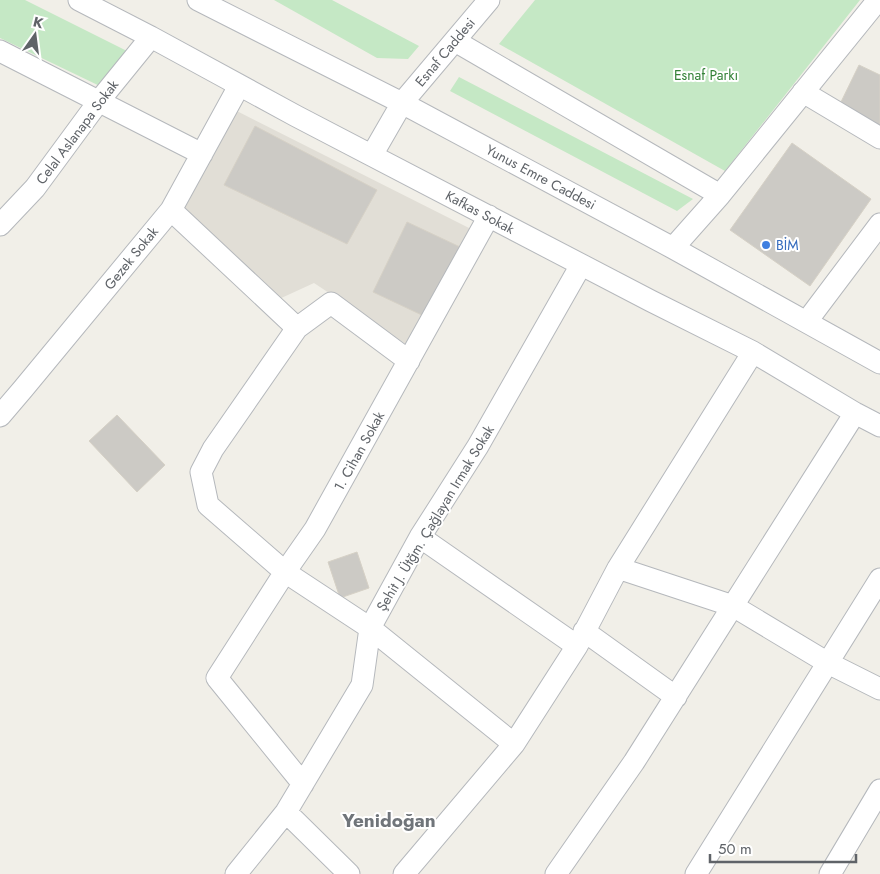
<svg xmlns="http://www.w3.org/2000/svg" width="880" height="874" viewBox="0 0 880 874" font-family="Jost,sans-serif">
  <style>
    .education { fill: #e1ded6 }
    .green { fill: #c5e8c5 }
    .building { fill: #cccac5; stroke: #d6d1c6 }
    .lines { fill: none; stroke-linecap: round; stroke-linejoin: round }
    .minor-casing { stroke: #b5b8bc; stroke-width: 23 }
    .minor { stroke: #fff; stroke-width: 21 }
    .shop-dot { fill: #3f7fe0; stroke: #fff; stroke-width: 2 }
    .labels { text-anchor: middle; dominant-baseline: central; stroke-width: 4; stroke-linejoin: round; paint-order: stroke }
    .street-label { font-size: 14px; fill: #5f6368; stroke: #fff }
    .park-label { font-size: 14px; fill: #348238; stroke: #fff }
    .shop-label { font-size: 14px; fill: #366cbe; stroke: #fff; text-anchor: start }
    .district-label { font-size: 19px; font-weight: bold; fill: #70757a; stroke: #fff }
  </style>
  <rect width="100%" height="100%" fill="#f1efe8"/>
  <!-- education -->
  <path class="education" d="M223,104L471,229L409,346L314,283L277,300L169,201Z"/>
  <!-- green -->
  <path class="green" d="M0,0H25L135,55L106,89L0,38Z
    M274,0H332L419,46L408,59L377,58Z
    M535,0H860L725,171L499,44Z
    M459,77L693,199L677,211L450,91Z"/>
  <!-- building -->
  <path class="building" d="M859,65L880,75V126L839,106Z
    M255,126L377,190L347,244L224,185Z
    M792,143L871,199L810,286L730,230Z
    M407,222L460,247L426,317L373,292Z
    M117,415L165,465L137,492L89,441Z
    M357,552L369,588L340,598L328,562Z"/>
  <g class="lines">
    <defs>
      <path id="minor" d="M79,0L151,37L296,116L651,301L753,352L855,413L880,426
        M198,0L402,103L673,248L880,363
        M455,41L720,195
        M0,51L202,154
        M803,92L880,138
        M372,155L402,103L489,0
        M171,210L297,328L331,303L409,361
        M0,225L35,188L99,101L151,37
        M673,248L720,195L878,0
        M807,321L880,224
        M297,328L213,449L201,472L208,505L285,572L370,628L514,744
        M0,416L23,389L171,210L239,86
        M420,537L577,646
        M618,568L733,606L828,663L880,689
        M584,631L676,697
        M303,784L217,678L285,572L315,529L489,216
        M286,812L349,874
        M236,874L286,812L362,685L370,628L420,537L478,446L581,265
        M404,874L514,744L577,646L618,568L753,352
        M556,874L634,762L855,413
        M696,874L880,579
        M830,874L880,790"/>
    </defs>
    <!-- minor casing -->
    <use href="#minor" class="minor-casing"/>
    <!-- minor -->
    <use href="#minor" class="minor"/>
  </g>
  <!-- markers -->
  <circle class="shop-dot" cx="766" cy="245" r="5"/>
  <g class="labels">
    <!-- street labels -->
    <g class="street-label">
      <text transform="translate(445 52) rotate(-50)">Esnaf Caddesi</text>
      <text transform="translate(77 132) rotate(-53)">Celal Aslanapa Sokak</text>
      <text transform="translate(541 177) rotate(28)">Yunus Emre Caddesi</text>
      <text transform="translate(480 212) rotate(28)">Kafkas Sokak</text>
      <text transform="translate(131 258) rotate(-51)">Gezek Sokak</text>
      <text transform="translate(359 451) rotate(-61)">1. Cihan Sokak</text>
      <text transform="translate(435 518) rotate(-59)">Şehit J. Ütğm. Çağlayan Irmak Sokak</text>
    </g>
    <!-- park labels -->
    <g class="park-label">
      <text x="706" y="75">Esnaf Parkı</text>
    </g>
    <!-- shop labels -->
    <g class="shop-label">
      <text x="776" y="245">BİM</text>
    </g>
    <!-- district labels -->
    <g class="district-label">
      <text x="389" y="820">Yenidoğan</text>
    </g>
  </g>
  <!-- north arrow -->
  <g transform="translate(35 35) rotate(14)" stroke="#ffffff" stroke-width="4" paint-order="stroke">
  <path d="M0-4L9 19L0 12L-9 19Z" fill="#5f6368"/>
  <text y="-8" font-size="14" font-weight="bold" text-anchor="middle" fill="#5f6368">K</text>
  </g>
  <!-- scale -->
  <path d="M710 854v8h146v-8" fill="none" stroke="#5f6368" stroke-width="2.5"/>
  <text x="718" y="854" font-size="15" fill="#5f6368" stroke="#ffffff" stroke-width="4" paint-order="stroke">50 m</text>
</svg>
